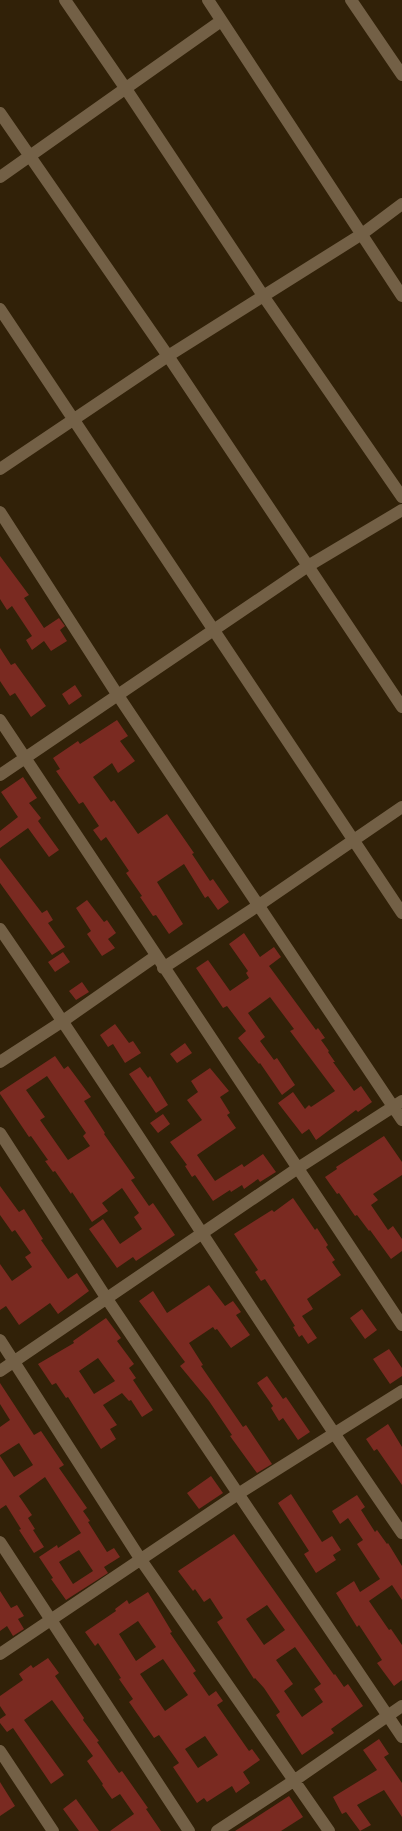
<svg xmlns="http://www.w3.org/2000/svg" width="402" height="1831" viewBox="0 0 402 1831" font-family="'Space Grotesk',sans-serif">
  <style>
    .building { fill: #7a2a21; fill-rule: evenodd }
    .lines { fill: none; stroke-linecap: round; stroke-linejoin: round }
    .minor { stroke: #736046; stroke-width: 12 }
  </style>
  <rect width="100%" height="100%" fill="#312108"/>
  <!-- building -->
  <path class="building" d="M0,556L29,595L24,598L44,628L59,618L65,626L60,630L67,641L51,651L44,641L32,650L26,640L32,636L12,606L7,610L0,599Z
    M0,648L11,665L15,663L46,706L31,717L15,693L10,696L0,681Z
    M75,685L82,696L69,705L62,694Z
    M117,720L128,736L120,741L135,761L118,773L112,763L93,777L111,802L114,800L138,834L167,814L194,853L192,854L210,881L213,879L229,902L218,910L208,896L205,898L184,864L157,882L183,924L169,934L156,915L153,916L140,897L142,896L126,873L129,871L106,837L101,841L93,830L99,826L83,802L79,804L56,771L60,769L53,758L78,741L80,744Z
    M23,777L37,798L29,803L41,818L38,821L59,850L49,857L28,828L0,848V831L18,817L1,792Z
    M0,858L42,913L47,910L53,920L48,923L65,947L52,955L0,883Z
    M87,900L104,922L107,920L116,933L108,939L115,948L102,956L87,934L91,931L76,908Z
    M244,933L260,957L274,947L281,957L269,966L316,1030L318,1028L325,1038L321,1040L329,1051L328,1052L335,1062H333L354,1091L361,1086L372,1102L358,1112L356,1110L316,1140L309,1129L302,1134L278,1103L293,1092L305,1109L309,1105L311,1107L335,1091L290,1031L294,1029L270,997L248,1013L265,1037L260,1041L274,1060L277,1058L295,1085L282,1095L260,1063L259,1064L238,1038L246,1031L227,1006L223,1008L196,968L208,960L230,991L249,978L246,973L248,971L229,944Z
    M63,952L70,962L55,972L48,962Z
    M82,982L89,992L76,1000L69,991Z
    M115,1024L129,1043L133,1041L141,1053L125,1063L113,1044L108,1047L100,1035Z
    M185,1043L192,1053L177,1063L170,1054Z
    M55,1056L64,1069L68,1066L91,1097L84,1101L105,1133L104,1134L135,1178L131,1180L149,1206L153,1203L175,1235L136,1261L133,1257L117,1268L89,1229L103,1219L120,1244L142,1229L134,1217L139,1213L122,1188L102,1203L108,1211L92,1222L72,1192L71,1194L55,1171L53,1172L45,1161L48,1160L31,1136L29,1137L0,1094V1092ZM47,1076L86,1133L83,1136L90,1146L68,1160L40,1120L45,1117L26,1090Z
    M140,1067L148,1078L150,1076L168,1105L156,1113L129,1074Z
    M210,1068L229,1091L220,1097L230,1113L227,1115L236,1128L197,1155L215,1181L242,1164L244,1167L263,1154L276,1172L260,1182L258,1179L244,1189L242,1185L231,1192L230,1190L213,1201L195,1175L192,1177L185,1166L187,1165L170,1142L202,1120L187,1100L198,1092L191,1081Z
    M163,1114L170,1124L158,1133L150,1123Z
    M384,1136L402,1162V1175L373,1194L378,1200L371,1205L388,1230L393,1226L402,1239V1251L391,1259L370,1230L369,1231L357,1215L355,1216L339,1193L337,1194L325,1177L337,1169L336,1167Z
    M0,1186L19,1212L24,1209L43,1239L41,1240L68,1279L77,1273L89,1291L58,1314L50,1303L19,1325L6,1306L0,1310V1264L12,1281L32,1267L25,1257L31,1253L15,1230L12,1232L0,1215Z
    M293,1198L315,1230L317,1228L328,1245L326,1247L335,1260L332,1262L341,1275L307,1299L313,1309L302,1316L317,1338L308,1344L302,1335L299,1337L293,1327L295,1326L265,1279L261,1281L255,1272L258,1270L234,1234L272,1210L274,1212Z
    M209,1285L225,1306L233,1301L241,1312L236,1315L250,1335L231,1348L217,1329L215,1330L213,1327L189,1343L203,1365L201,1366L243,1427L246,1425L272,1464L257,1473L230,1436L232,1435L209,1401L180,1366L185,1362L139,1301L153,1291L167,1313Z
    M362,1309L377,1330L365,1339L350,1318Z
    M106,1318L121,1338L117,1341L134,1364L129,1368L136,1378L133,1380L153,1410L142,1417L131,1400L129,1401L122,1393L103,1405L117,1425L110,1429L116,1439L101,1449L68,1397L66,1398L56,1383L52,1385L38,1364L74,1343L73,1341ZM98,1358L115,1381L94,1394L79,1371Z
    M389,1349L402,1368V1376L390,1384L373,1359Z
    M267,1376L283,1399L286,1397L310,1432L298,1440L283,1418L279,1421L271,1408L273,1406L257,1383Z
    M0,1383L34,1435L41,1431L64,1465L59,1468L87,1508L83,1511L90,1521L88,1522L107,1552L114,1548L120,1557L104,1567L108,1573L66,1600L51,1579L53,1578L39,1557L57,1545L58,1548L81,1533L45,1477L19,1496L32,1515L28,1518L35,1529L33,1530L44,1547L34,1553L19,1530L21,1529L6,1505L0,1509V1456L14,1477L33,1465L19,1443L0,1455V1427L10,1420L0,1404ZM79,1550L93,1571L73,1584L59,1562Z
    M388,1424L402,1447V1485L377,1449L374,1451L366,1439Z
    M211,1476L223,1493L199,1509L187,1493Z
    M291,1494L322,1542L332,1536L341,1550L333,1555L336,1560L316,1573L304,1554L309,1551L278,1503Z
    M357,1495L365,1507L361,1510L375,1532L377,1530L387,1544L388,1543L402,1566V1600L392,1585L369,1601L389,1630L391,1629L402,1645V1680L394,1686L377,1663L382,1660L359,1625L357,1627L336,1593L354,1581L360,1592L380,1579L357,1544L363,1540L348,1518L340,1524L332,1511Z
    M234,1534L334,1675L335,1674L344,1687L348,1684L363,1706L331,1729L334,1733L302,1755L276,1715L280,1712L264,1688L255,1678L254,1679L217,1622L223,1618L210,1598L204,1602L195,1589L193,1591L178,1571ZM267,1605L285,1630L264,1645L246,1619ZM295,1647L321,1684L314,1689L323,1702L302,1717L284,1691L293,1684L276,1660Z
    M0,1591L11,1608L17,1605L24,1616L18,1619L24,1629L13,1636L7,1626L0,1631Z
    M148,1592L172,1632L170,1633L196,1671L193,1673L209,1696L216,1691L223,1701L217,1705L249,1751L252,1749L260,1760L243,1772L250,1783L236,1793L232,1786L207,1802L204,1798L197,1803L173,1767L179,1763L159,1735L154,1738L129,1702L133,1699L119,1679L121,1678L98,1643L95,1646L85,1632L116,1611L115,1609L127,1600L129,1604ZM138,1621L156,1647L136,1661L119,1634ZM163,1659L188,1695L165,1711L140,1674ZM205,1736L218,1755L198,1768L185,1749Z
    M48,1658L59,1673L55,1676L84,1718L83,1720L99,1741L97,1742L119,1773L122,1771L148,1808L146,1809L161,1831H110L134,1814L120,1794L112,1799L102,1785L103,1784L87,1761L93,1756L52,1700L24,1720L64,1775L51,1784L13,1728L7,1732L0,1723V1719L6,1715L0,1706V1696L23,1680L19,1674L31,1665L33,1668Z
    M379,1739L389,1754L384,1757L402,1783V1817L384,1790L357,1805L371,1825L360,1831L346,1812L342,1814L333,1797L377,1770L363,1750Z
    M0,1782L15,1806L0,1816Z
    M289,1796L303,1817L281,1831H235Z
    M76,1799L99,1831H79L63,1809Z"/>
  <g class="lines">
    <!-- minor -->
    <path class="minor" d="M65,0L126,89L264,297L402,497
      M208,0L402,296
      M351,0L402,75
      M0,113L168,356L402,707
      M0,177L221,21
      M0,309L402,913
      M0,469L168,356L362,234L402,204
      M0,512L117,694L402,1120
      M0,720L402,1325
      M0,775L308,566L402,510
      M0,929C137,1128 264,1334 402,1533
      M163,968L259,905L402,807
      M0,1062L63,1021L156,956
      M0,1133L107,1299L402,1737
      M0,1340L141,1560L329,1831
      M0,1371L298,1168L402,1101
      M0,1542L189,1831
      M0,1654L238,1494L402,1391
      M0,1751L53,1831
      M217,1831L295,1780L402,1706"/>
  </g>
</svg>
